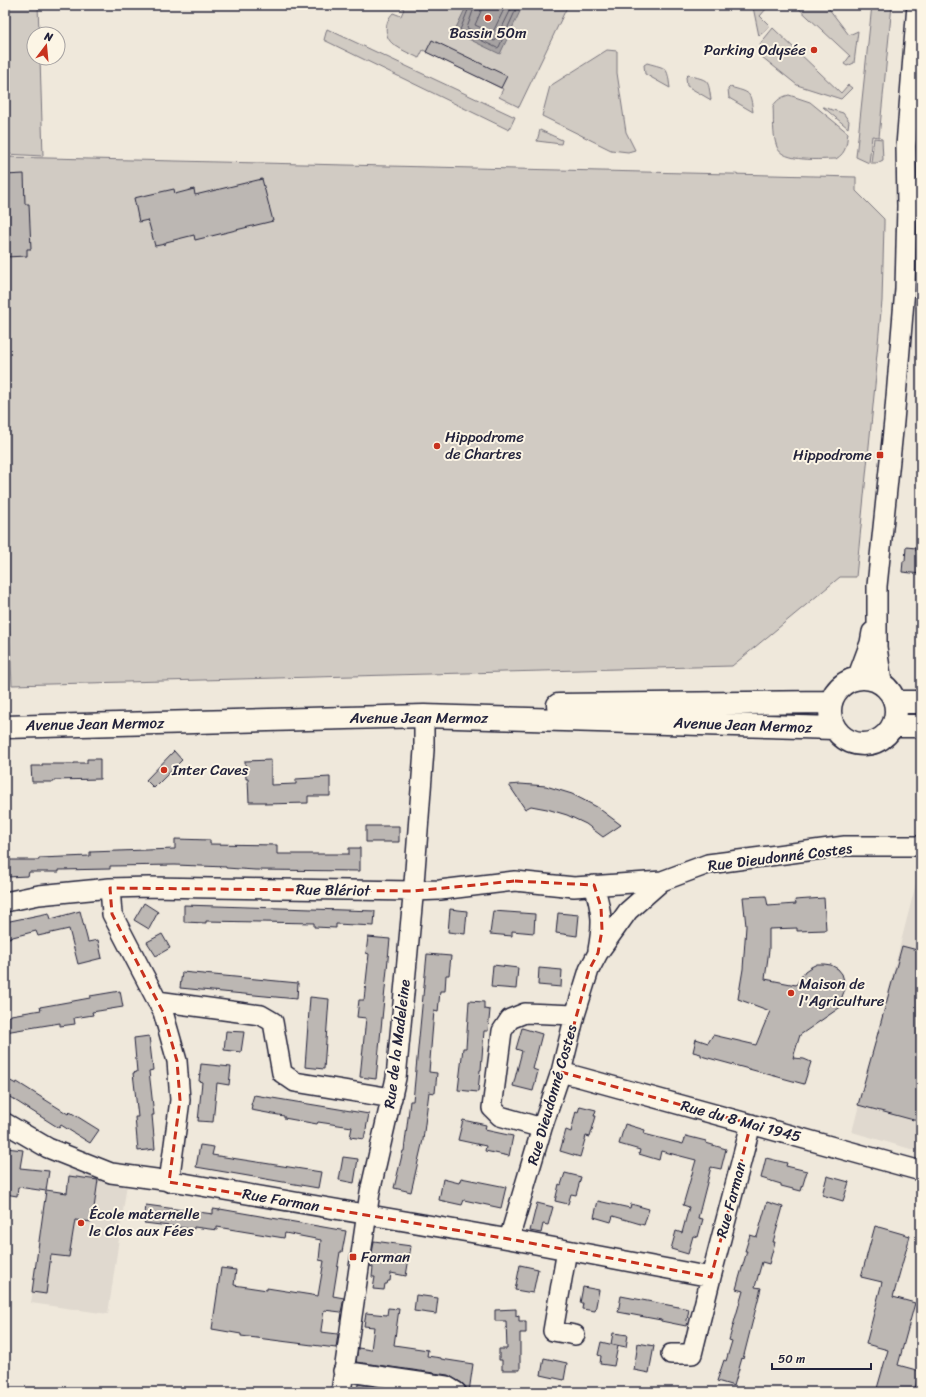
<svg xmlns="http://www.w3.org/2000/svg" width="926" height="1397" viewBox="0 0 926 1397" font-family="Sriracha,sans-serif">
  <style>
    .built { fill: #e0d9cf }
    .green { fill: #d1cbc3; stroke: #7a767f }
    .water { fill: #a6a2a2; stroke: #716f79 }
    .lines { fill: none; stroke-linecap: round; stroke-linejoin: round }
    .shore { stroke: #575564; stroke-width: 1 }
    .building { fill: #bcb7b3; stroke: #22223b }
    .minor-casing { stroke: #22223b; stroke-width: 22 }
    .major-casing { stroke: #22223b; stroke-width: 25 }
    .minor { stroke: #fcf5e5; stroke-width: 19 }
    .major { stroke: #fcf5e5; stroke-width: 22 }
    .marked { fill: none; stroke: #c8321e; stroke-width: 3; stroke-dasharray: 8 5; stroke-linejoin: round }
    .poi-dot { fill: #c8321e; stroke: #fcf5e5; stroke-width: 1.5 }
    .labels { text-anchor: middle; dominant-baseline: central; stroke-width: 4; stroke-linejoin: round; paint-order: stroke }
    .poi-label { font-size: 15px; fill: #22223b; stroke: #fcf5e5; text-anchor: start }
    .street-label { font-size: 15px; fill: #22223b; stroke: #fcf5e5 }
  </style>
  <rect width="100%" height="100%" fill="#efe8db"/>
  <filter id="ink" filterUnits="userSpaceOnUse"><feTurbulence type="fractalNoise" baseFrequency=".025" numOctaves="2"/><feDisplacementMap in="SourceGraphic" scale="8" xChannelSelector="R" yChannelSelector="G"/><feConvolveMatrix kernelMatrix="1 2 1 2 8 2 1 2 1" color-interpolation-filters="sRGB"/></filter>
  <g filter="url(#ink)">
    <!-- built -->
    <path class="built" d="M921,864V1152L852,1132Z
      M70,1166L127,1184L108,1314L31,1303L46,1190L67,1193Z"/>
    <!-- green -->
    <path class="green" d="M5,5H38L39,34H34V58H40L43,156L5,154Z
      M401,5H568L519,107L499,97L503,89L501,88L423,50L419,58C411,54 403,51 396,46C383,39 384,22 393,13L401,16L404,9L399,6Z
      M755,5H764L767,8L760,16L770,26L759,36L753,7Z
      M795,5H826L849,35L858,31L854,63L847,66L844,64L850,56Z
      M872,5H892L879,137L872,136L869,163L856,157Z
      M773,28L841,93L848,85L852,88L841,99L797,85L762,57L760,44Z
      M327,29L515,117L509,130L324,40Z
      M607,50L617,51V73L626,132L635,150L628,152L611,150L542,116L550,86Z
      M647,63C668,69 667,66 670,88L645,74L644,65Z
      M688,75C709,81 708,78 711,100L687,86L686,77Z
      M730,87C751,93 750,91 753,112L729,98L728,89Z
      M789,95L810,102L848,133C846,145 847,152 836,159C822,159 782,163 777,147C772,134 774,119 773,106C777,100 781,97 789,95Z
      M823,107L843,113L849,121L848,128Z
      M540,130L562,140L561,144L537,141Z
      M874,138L882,139L883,160L877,163H871Z
      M5,157L856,177V191L884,219V224L882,301L876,364L877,365L856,577H840L732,666L12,685L5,527Z"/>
    <!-- water -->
    <path class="water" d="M467,5H523L500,54L454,32Z"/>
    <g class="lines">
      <!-- shore -->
      <path class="shore" d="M470,5L460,30L497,48L499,47L518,5
        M475,5L467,28L494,41L496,40L513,5
        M481,5V11L475,25L492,33L493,32L506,5"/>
    </g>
    <!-- building -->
    <path class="building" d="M432,40L507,76L501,88L426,52Z
      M24,174L25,204H29L31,249H27V256L5,257V175Z
      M262,179L273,221L195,240L194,235L166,242L165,244L155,246L148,220L139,222L134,198L174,189L175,194L194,189L195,195Z
      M906,547L916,548V551L921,552V574L902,572L903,561H905Z
      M174,751L182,760L154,788L146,780Z
      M87,759H100V779L54,780V782H32L31,766H42V764H74V763H87Z
      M271,760V785L296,784V779L330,777V796H308V803L265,804V802H249L248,779H246L245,761Z
      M520,784L546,786L572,794L597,807L621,825L603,837L586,824L567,815L547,809L531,806L525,809L509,785Z
      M366,826H399V842H366Z
      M175,839L210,840V844L277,845V854H349V848H360V871L255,870L226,868V867L175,865L110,866V869L59,870V872H29L28,876L7,877V860H39V858L90,856V852L175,849Z
      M766,896L768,906L796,904L795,900L824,898L826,930L797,931V928L769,929V950L765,979L796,985L805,971L811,967L817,964H824L831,965L838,969L842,974L845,984V989L840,1002L842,1006L800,1035L793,1058L804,1059L811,1062L804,1084L701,1056V1054L693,1052L696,1039L708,1043L713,1035L756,1045L770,1011L738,999L743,969L746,926L743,897Z
      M144,903L158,912L149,929L134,920Z
      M184,905L375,911L374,926L336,924V928L314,927V923L206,921V923L184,922Z
      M450,909L467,911L465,934L448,932Z
      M80,911L88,942L98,940L102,958L78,964L69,929L38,936L36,931L5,939V922L49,913L51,919Z
      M493,911L535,914L534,933L512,931V936L490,934Z
      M558,913L579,915L577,936L556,933Z
      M162,934L170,948L156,956L147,942Z
      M368,937L390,939L376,1079L360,1077L366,1018L357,1017L359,1000H364L369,954L366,953Z
      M902,946L921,951V1122L858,1105Z
      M427,954L451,956L449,975H446L445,991H440L438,1012L434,1011L429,1072L437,1073L435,1093L429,1092L423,1140L411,1192L394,1188L403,1151H404L410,1101H413Z
      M493,965L518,968L516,989L491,987Z
      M539,968L562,970L561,987L538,985Z
      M182,972L298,983L297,999L180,988Z
      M120,991L123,1007L92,1012L93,1015L74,1018L75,1024L60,1026V1023L5,1032V1017L11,1016V1015L41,1010L40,1007L90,998V996Z
      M310,997L329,999L324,1069L305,1067Z
      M469,1001L484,1002V1009L490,1010L488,1031H484L481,1070H480L478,1092L458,1090L463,1048H466Z
      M522,1028L542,1034L533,1069L538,1071L533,1091L513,1086L522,1051L516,1049Z
      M226,1031L244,1032L241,1052L224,1050Z
      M149,1036L153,1070L149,1071L154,1115H152L155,1149L138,1151L135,1117H138L133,1073L137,1072L134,1038Z
      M201,1064L231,1067L229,1085L217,1083L213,1122L198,1121L202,1082L199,1081Z
      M5,1078L16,1084L17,1082L68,1114L70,1112L99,1130L90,1143L61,1125L59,1128L5,1094Z
      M254,1095L369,1114L364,1139L350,1137L352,1127L318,1122L317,1124L284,1118V1116L251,1110L252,1105H251Z
      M580,1106L596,1110L594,1116H596L590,1137L586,1136L580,1157L560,1151L566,1130L571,1132L576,1111L578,1112Z
      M463,1120L486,1125L485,1130L513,1136L509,1156L485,1151L486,1146L458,1140Z
      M625,1124L645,1130L644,1134L683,1144L686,1136L706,1141V1143L726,1149L721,1169L711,1167L698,1218L703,1219L698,1237L693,1236L688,1254L671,1249L676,1231L682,1233L689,1207L683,1205L696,1160L661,1151L659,1160L639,1154L640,1150L619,1144Z
      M200,1145L214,1147L212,1155L321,1172L318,1188L196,1167Z
      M6,1148L23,1150L20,1168L49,1171L46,1190L67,1193L69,1176L98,1180L92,1222L75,1220L69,1257L51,1255L46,1294L32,1292L46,1191L18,1187L17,1196L5,1194V1150Z
      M343,1157L358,1159L354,1183L339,1180Z
      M766,1158L787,1163L786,1166L807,1171L801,1191L781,1186V1184L761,1178Z
      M565,1173L581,1177L576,1195L571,1194L568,1204L555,1201L559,1184L561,1185Z
      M827,1176L849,1182L843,1201L822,1195Z
      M461,1178L506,1187L501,1208L464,1200L462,1205L439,1200L443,1179L459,1183Z
      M598,1201L630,1208L631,1204L649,1209L644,1225L613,1216L611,1222L594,1217Z
      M767,1202L783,1207L773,1242H775L769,1264L762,1262L755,1287L761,1288L743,1359L742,1358L734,1386L717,1381L724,1360L726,1361L732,1341L729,1340L743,1291L736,1289L747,1251H745L750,1235L757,1237Z
      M537,1203L553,1207L548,1225L543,1224L541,1233L530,1231Z
      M146,1205L213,1214V1209L220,1210V1209L346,1231L342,1252H340L333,1296L344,1298L341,1312L324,1310L321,1330V1332L338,1334L336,1348L241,1336V1334L212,1329L221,1268L236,1270L234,1285L267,1290V1288L318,1296L324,1261L319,1260L321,1240L285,1233L284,1238L217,1227V1230L194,1227V1229L144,1223Z
      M875,1226L910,1236L893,1297L915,1303L898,1365L920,1371L914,1392H876L888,1350L866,1344L882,1282L861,1277Z
      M374,1241L411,1246L406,1276L391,1273L390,1281H388L387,1284H385L384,1290L373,1289L375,1277H372L373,1267L370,1266Z
      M520,1265L538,1269L533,1293L515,1290Z
      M583,1287L599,1290L595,1311L582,1309L583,1303H580Z
      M416,1295L438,1298L436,1314L414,1311Z
      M621,1296L689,1309L686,1326L661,1321V1320L618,1312Z
      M388,1308L399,1309L394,1345L428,1350L427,1356L441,1358V1359L473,1364L469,1392H467L466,1387L462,1383L448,1375L356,1362L358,1348L371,1350L374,1327L364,1326L366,1313L387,1315Z
      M516,1309V1316L519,1315V1321H526V1333H520V1370H502V1360H499V1349H507L506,1321H495V1310Z
      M613,1333L628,1335L626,1347L611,1344Z
      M601,1342L618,1346L614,1366L600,1364L601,1356L598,1355Z
      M638,1343L654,1346L649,1373L634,1370Z
      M544,1358L567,1363L564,1380L541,1375Z
      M358,1384L411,1392H357Z"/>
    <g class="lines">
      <defs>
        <path id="minor" d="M857,678L870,643L872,632
          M882,683L877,647V586L894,421L905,289L907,206L906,146L917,5
          M594,885C602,912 603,923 598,950
          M110,888L112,914L163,1012L177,1061L180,1100L169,1182
          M5,902L39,895L110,888L149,887L413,891L440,890L515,881L574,887L662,881
          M157,1001L261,1015L273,1022L282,1073L295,1082L392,1098
          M561,1072L921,1171
          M5,1123L48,1148L111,1173L178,1182L509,1239L711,1277L751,1124
          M542,1128L500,1116L492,1108L502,1031L510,1019L525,1013L575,1015
          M509,1239L542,1128L561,1072L575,1015L589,970L598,953L628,911L662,881L708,864L845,846H921
          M567,1250L553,1331L575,1335
          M671,1354H692L711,1277
          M343,1371L446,1386L456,1392
          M341,1392L370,1192L396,1078L413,897L424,750V716"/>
        <path id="major" d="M830 711a33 33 0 1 1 66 0a33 33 0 1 1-66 0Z
          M895,702H921
          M558,705L831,702
          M893,726H921
          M5,727L424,716L834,728"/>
      </defs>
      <!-- minor casing -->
      <use href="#minor" class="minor-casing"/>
      <!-- major casing -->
      <use href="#major" class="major-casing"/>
      <!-- minor -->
      <use href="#minor" class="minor"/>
      <!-- major -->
      <use href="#major" class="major"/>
    </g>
  </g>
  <!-- marked area -->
  <path class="marked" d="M515,881L594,885L601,907L602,930L598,953L589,970L561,1072L751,1124L711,1277L509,1239L169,1182L180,1100L177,1061L163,1012L112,914L110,888L413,891Z"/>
  <!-- markers -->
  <g class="poi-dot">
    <circle cx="488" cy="18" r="4"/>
    <circle cx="814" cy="50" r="4"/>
    <circle cx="437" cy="446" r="4"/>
    <rect x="876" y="451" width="8" height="8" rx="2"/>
    <circle cx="164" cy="770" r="4"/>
    <circle cx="791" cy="993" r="4"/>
    <circle cx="81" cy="1223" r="4"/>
    <rect x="349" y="1253" width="8" height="8" rx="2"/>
  </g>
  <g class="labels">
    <!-- poi labels -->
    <g class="poi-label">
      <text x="488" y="33" text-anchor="middle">Bassin 50m</text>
      <text x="806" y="50" text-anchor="end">Parking Odysée</text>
      <text x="445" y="437">Hippodrome<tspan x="445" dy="17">de Chartres</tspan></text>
      <text x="872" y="455" text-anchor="end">Hippodrome</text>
      <text x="172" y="770">Inter Caves</text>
      <text x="799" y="984">Maison de<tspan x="799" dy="17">l'Agriculture</tspan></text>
      <text x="89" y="1214">École maternelle<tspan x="89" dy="17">le Clos aux Fées</tspan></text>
      <text x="361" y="1257">Farman</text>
    </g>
    <!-- street labels -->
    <g class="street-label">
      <text x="419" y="718">Avenue Jean Mermoz</text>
      <text transform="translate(95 724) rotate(-1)">Avenue Jean Mermoz</text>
      <text transform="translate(743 725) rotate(2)">Avenue Jean Mermoz</text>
      <text transform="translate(780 857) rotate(-7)">Rue Dieudonné Costes</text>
      <text transform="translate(333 890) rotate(1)">Rue Blériot</text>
      <text transform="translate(397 1044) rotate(-83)">Rue de la Madeleine</text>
      <text transform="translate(552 1095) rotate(-74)">Rue Dieudonné Costes</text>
      <text transform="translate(741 1121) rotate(15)">Rue du 8 Mai 1945</text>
      <text transform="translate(281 1200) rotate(10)">Rue Farman</text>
      <text transform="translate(731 1200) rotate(-75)">Rue Farman</text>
    </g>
  </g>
  <!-- margin -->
  <rect width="926" height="1397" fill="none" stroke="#fcf5e5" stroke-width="20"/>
  <rect x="10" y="10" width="906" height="1377" fill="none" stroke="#22223b" stroke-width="1.5" filter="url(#ink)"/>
  <!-- north arrow -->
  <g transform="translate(46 46) rotate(16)"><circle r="19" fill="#fcf5e5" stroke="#a5a1a1"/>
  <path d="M0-3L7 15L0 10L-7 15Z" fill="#c8321e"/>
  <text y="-6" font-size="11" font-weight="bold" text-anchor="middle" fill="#22223b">N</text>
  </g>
  <!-- scale -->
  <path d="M772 1363v6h99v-6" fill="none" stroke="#22223b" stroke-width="2"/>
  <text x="778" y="1363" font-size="12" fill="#22223b" stroke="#fcf5e5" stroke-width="3" paint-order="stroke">50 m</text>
</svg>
